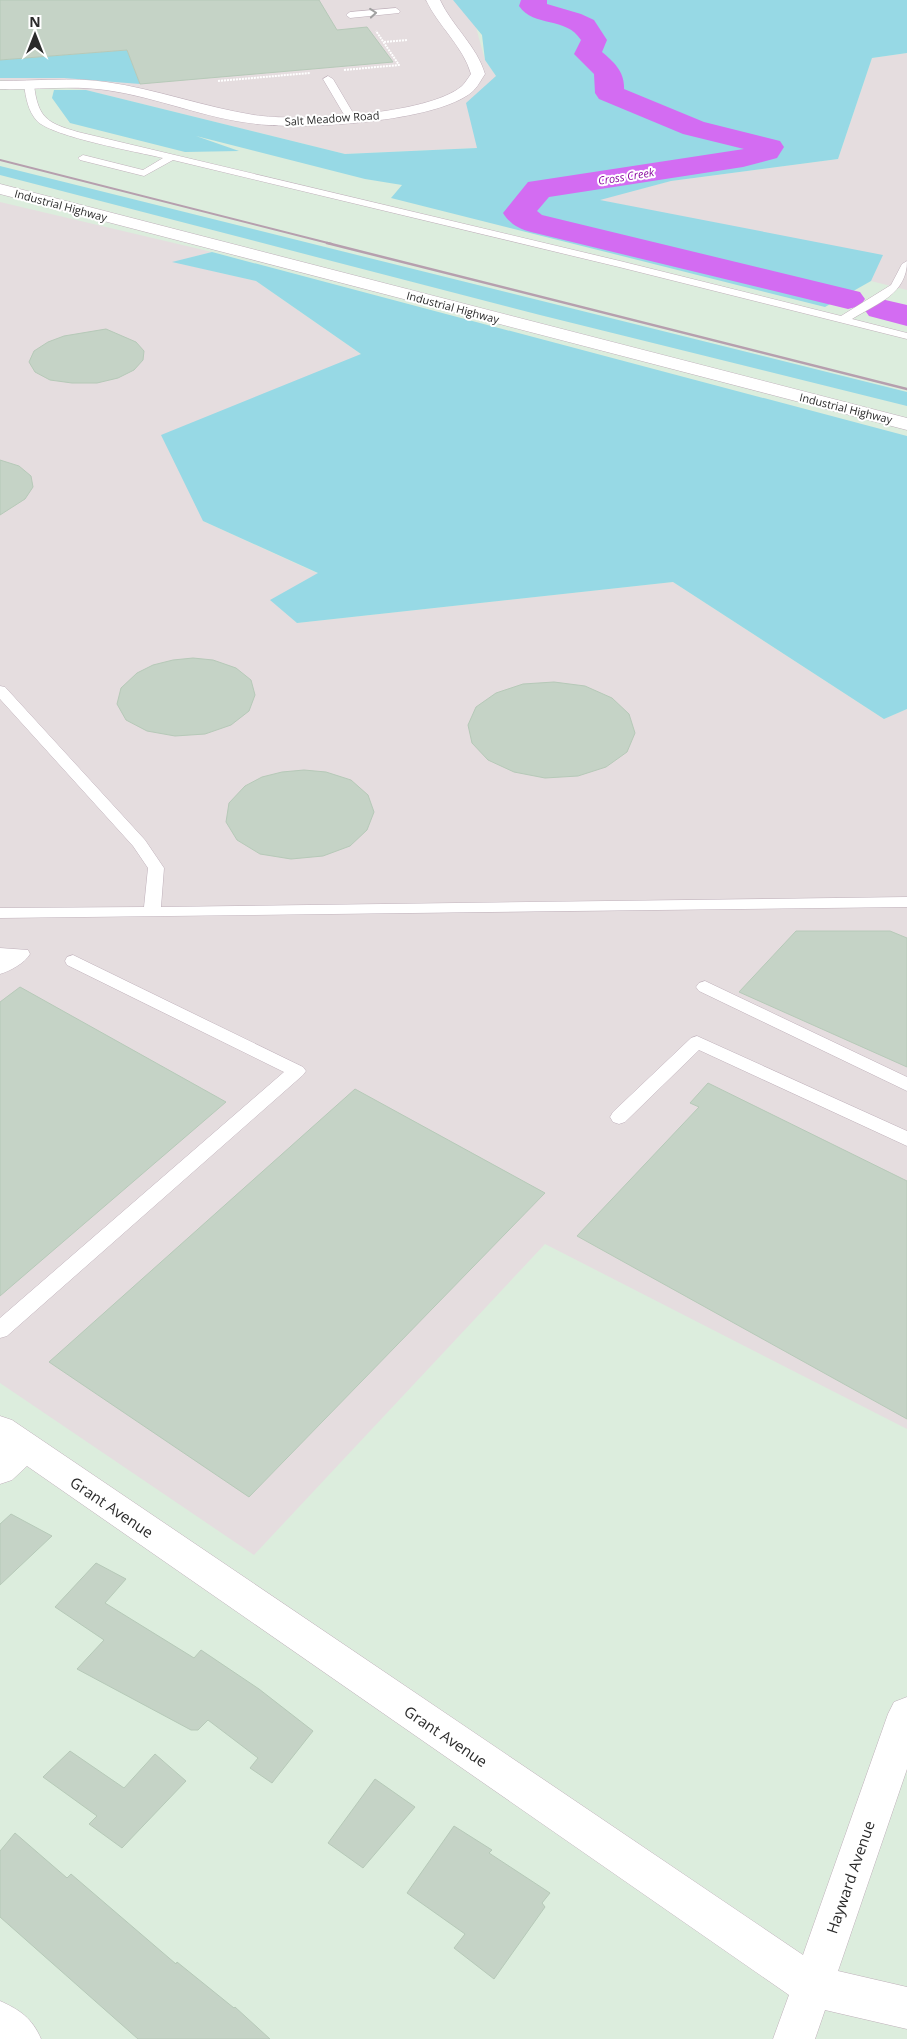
<svg xmlns="http://www.w3.org/2000/svg" width="907" height="2039" viewBox="0 0 907 2039" font-family="'Open Sans',sans-serif">
  <style>
    .industrial { fill: #e5dddf }
    .green { fill: #97d9e5 }
    .lines { fill: none; stroke-linecap: round; stroke-linejoin: round }
    .river { fill: #d36cf2; fill-rule: evenodd }
    .building { fill: #c5d3c6; stroke: #b6c9b8 }
    .lane-casing { stroke: #bfb0ba; stroke-width: 1 }
    .street-casing { stroke: #bfb0ba; stroke-width: 1 }
    .secondary-casing { stroke: #bfb0ba; stroke-width: 1 }
    .path { stroke: #fff; stroke-width: 2; stroke-dasharray: 2 1; stroke-linecap: butt }
    .lane { fill: #fff; fill-rule: evenodd }
    .street { fill: #fff; fill-rule: evenodd }
    .secondary { fill: #fff; fill-rule: evenodd }
    .rail-far1 { stroke: #b69fae; stroke-width: 2 }
    .rail { stroke: #b69fae; stroke-width: 2.5 }
    .oneway { stroke: #a0a0a0 }
    .labels { text-anchor: middle; dominant-baseline: central; stroke-width: 4; stroke-linejoin: round; paint-order: stroke }
    .far-street-label { font-size: 11px; fill: #2b2b2b; stroke: #fff }
    .far-water-label { font-size: 11px; font-style: italic; fill: #8909a0; stroke: #fff }
    .near-street-label { font-size: 15px; fill: #2b2b2b; stroke: #fff }
  </style>
  <rect width="100%" height="100%" fill="#dceddd"/>
  <!-- industrial -->
  <path class="industrial" d="M0,0H454L474,20L485,60L496,76L478,148L345,154L86,90L0,80Z
    M907,53V290L871,281L882,256L598,200L671,181L838,159L872,58Z
    M0,202L212,252L174,262L256,281L361,354L203,521L319,574L271,600L297,623L673,582L884,719L907,709V1429L545,1244L254,1555L0,1383Z"/>
  <!-- green -->
  <path class="green" d="M453,0H907V53L872,58L838,159L671,181L600,200L883,255L871,281L825,307L391,198L402,185L365,179L196,136L239,151L185,152L70,123L52,98L54,90H86L345,154L477,148L466,103L496,76L485,60L482,35Z
    M127,50L140,84L64,78H0V60Z
    M0,166L907,392V406L540,315L0,175Z
    M212,252L907,436V709L884,719L673,582L297,623L270,600L318,573L203,521L161,435L361,354L256,281L172,262Z"/>
  <g class="lines">
    <!-- river -->
    <path class="river" d="M521,0H547V4L581,14L594,20L607,40L602,52C614,62 625,72 624,89L704,122L780,141L784,147L777,158L743,167L549,197L537,211L542,215L860,292L865,299L860,306L848,309L531,232C519,229 510,224 503,213L528,182L744,149L683,134L599,99L595,93L594,74L574,54L581,40C566,16 534,28 519,6Z
      M881,299L907,305V326L869,316L864,309L869,302Z"/>
  </g>
  <!-- building -->
  <path class="building" d="M0,0H319L337,30L367,27L393,62L140,84L127,50L0,60Z
    M106,329L136,342L144,351L143,360L134,370L118,378L97,383H72L50,380L35,372L29,362L34,351L48,342L64,336Z
    M0,460L19,466L31,476L33,487L25,499L0,515Z
    M193,658L213,660L236,668L251,680L255,695L249,711L231,725L205,734L175,736L147,731L126,720L117,704L121,688L137,673L153,665L173,660Z
    M554,682L585,686L612,698L629,714L635,733L627,752L606,767L578,776L545,778L514,772L488,760L472,743L468,725L476,707L496,693L523,684Z
    M304,770L326,772L351,780L368,795L374,812L367,830L350,846L323,856L291,859L260,854L237,840L226,822L229,803L245,786L262,777L282,772Z
    M796,931H890L907,938V1067L739,992Z
    M20,987L226,1102L0,1296V1002Z
    M708,1083L907,1181V1419L577,1236L699,1107L690,1103Z
    M355,1089L545,1193L249,1497L49,1362Z
    M11,1514L52,1536L0,1585V1524Z
    M96,1563L126,1579L105,1603L194,1658L201,1650L259,1689L313,1731L272,1783L250,1768L258,1758L208,1720L198,1730H191L77,1669L104,1640L55,1607Z
    M70,1751L124,1788L155,1754L186,1781L122,1848L89,1824L97,1816L43,1777Z
    M375,1779L415,1807L363,1868L328,1843Z
    M454,1826L492,1850L489,1853L550,1893L542,1903L545,1907L494,1979L454,1948L465,1934L407,1893Z
    M15,1833L67,1878L71,1874L176,1964L177,1962L234,2008L235,2007L270,2039H138L0,1917V1851Z"/>
  <g class="lines">
    <defs>
      <path id="lane" d="M396,8L400,11L399,13L350,18L346,15L350,12Z
        M328,76L333,79L356,118L354,120L351,121L346,118L323,79Z
        M29,82L34,85C38,118 47,123 78,132L620,261L841,316L891,285L902,264L907,261C907,294 878,303 852,319L907,333V339L619,267L173,160L144,176L80,160L78,158L83,155L143,170L163,158C138,152 53,137 37,121C28,111 26,98 24,85Z
        M0,686L5,687L145,840L164,868L161,907L907,897V907L0,918V908L144,907L148,868L133,846L0,699Z
        M0,948L28,950L30,954C25,963 10,971 0,974Z
        M73,955L303,1067L306,1071L303,1075L7,1336L0,1338V1318L284,1072L67,965L65,961L67,957Z
        M705,981L907,1077V1091L699,991L696,987L699,983Z
        M697,1036L907,1131V1146L699,1050L625,1122L619,1124L613,1122L610,1117L613,1112L691,1038Z"/>
      <path id="street" d="M426,0H440C452,26 477,46 485,74C481,80 477,88 472,92C436,122 304,130 257,124C206,119 157,97 106,90C71,85 35,90 0,89V81C35,81 71,77 106,82C156,89 204,107 254,115C298,122 428,115 462,86C465,83 468,78 471,74C463,46 438,26 426,0Z
        M0,1416L12,1420L803,1955L888,1714L894,1702L907,1697V1769L838,1971L907,1987V2029L825,2010L815,2039H773L789,1995L27,1466L12,1480L0,1484Z
        M0,2001C20,2010 32,2018 41,2039H0Z"/>
      <path id="secondary" d="M0,184L907,418V430L0,194Z"/>
    </defs>
    <!-- lane casing -->
    <use href="#lane" class="lane-casing"/>
    <!-- street casing -->
    <use href="#street" class="street-casing"/>
    <!-- secondary casing -->
    <use href="#secondary" class="secondary-casing"/>
    <!-- path -->
    <path class="path" d="M384,42L407,40
      M344,70L399,65L376,31
      M218,81L310,73"/>
    <!-- lane -->
    <use href="#lane" class="lane"/>
    <!-- street -->
    <use href="#street" class="street"/>
    <!-- secondary -->
    <use href="#secondary" class="secondary"/>
    <!-- rail-far1 -->
    <path class="rail-far1" d="M0,160L332,244"/>
    <!-- rail -->
    <path class="rail" d="M327,243L907,389"/>
  </g>
  <!-- one-way arrows -->
  <defs><path id="oneway-chevron" d="M-2-3.5L2.5 0L-2 3.5" fill="none" stroke-width="1.6" stroke-linecap="round" stroke-linejoin="round" transform="scale(1.25)"/></defs>
  <use class="oneway" href="#oneway-chevron" transform="translate(373 13) rotate(-5)"/>
  <g class="labels">
    <!-- far-street labels -->
    <g class="far-street-label">
      <text transform="translate(332 118) rotate(-4)">Salt Meadow Road</text>
      <text transform="translate(61 205) rotate(15)">Industrial Highway</text>
      <text transform="translate(453 307) rotate(15)">Industrial Highway</text>
      <text transform="translate(846 408) rotate(14)">Industrial Highway</text>
    </g>
    <!-- far-water labels -->
    <g class="far-water-label">
      <text transform="translate(626 176) rotate(-9)">Cross Creek</text>
    </g>
    <!-- near-street labels -->
    <g class="near-street-label">
      <text transform="translate(112 1507) rotate(34)">Grant Avenue</text>
      <text transform="translate(446 1736) rotate(34)">Grant Avenue</text>
      <text transform="translate(850 1877) rotate(-71)">Hayward Avenue</text>
    </g>
  </g>
  <!-- north arrow -->
  <g transform="translate(35 35)" stroke="#ffffff" stroke-width="4" paint-order="stroke">
  <path d="M0-4L9 19L0 12L-9 19Z" fill="#2b2b2b"/>
  <text y="-8" font-size="14" font-weight="bold" text-anchor="middle" fill="#2b2b2b">N</text>
  </g>
</svg>
